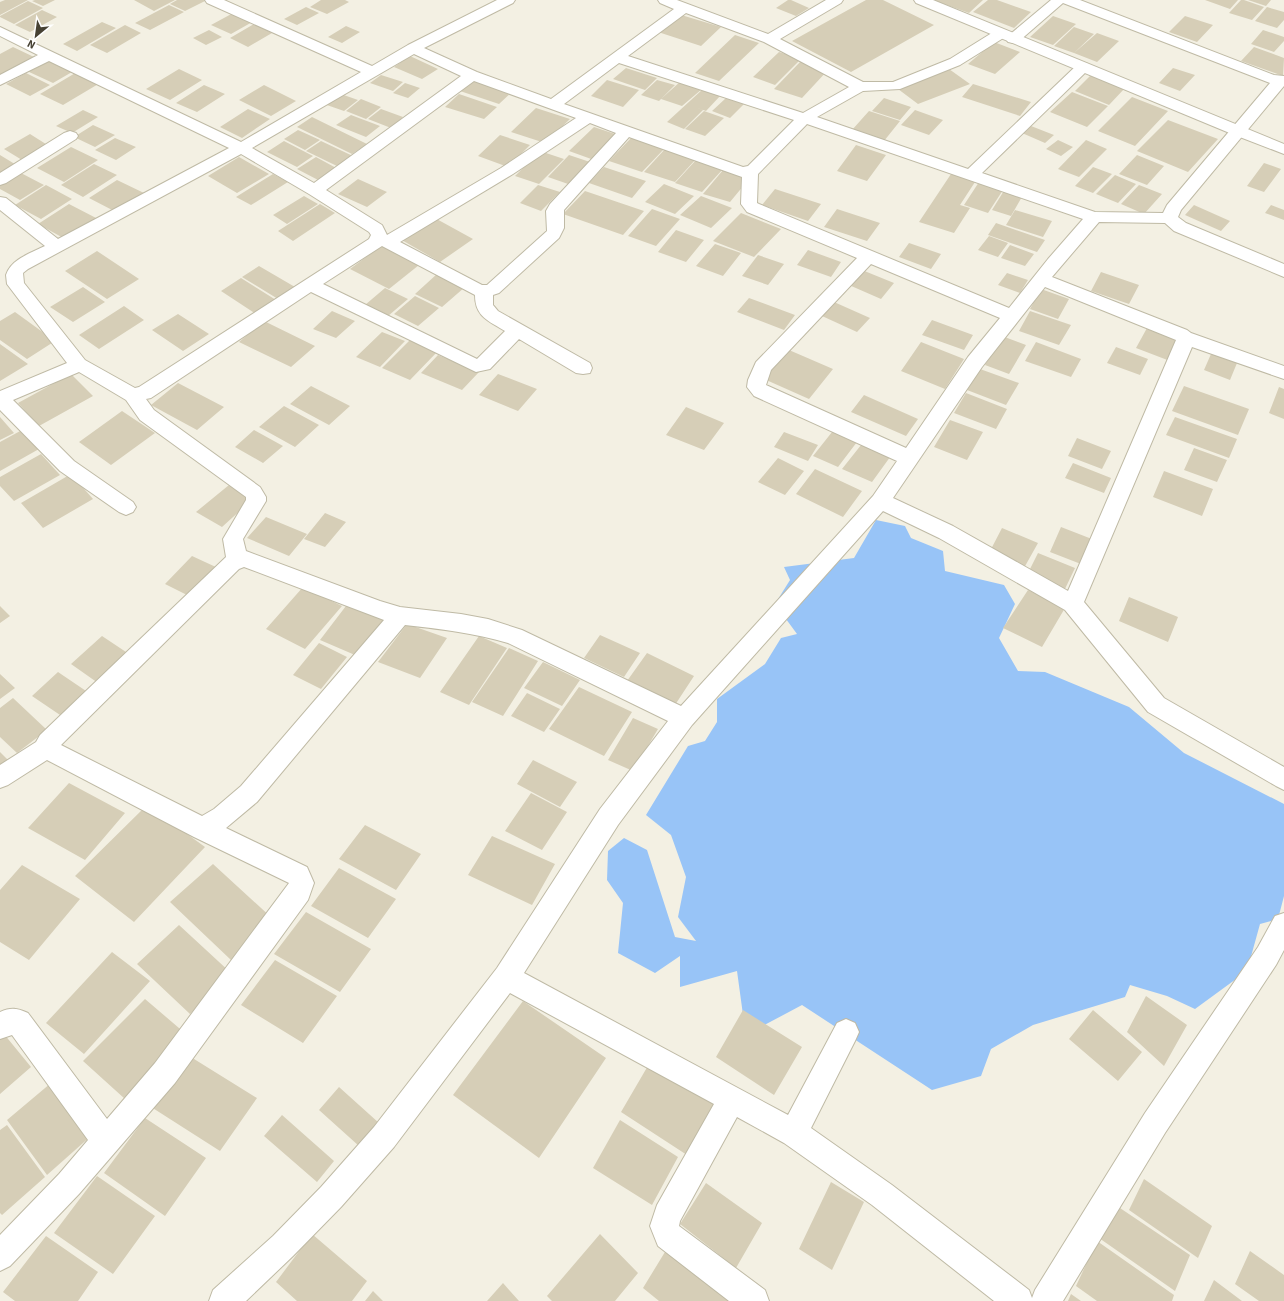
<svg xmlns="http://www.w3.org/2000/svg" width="1284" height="1301" viewBox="0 0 1284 1301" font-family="'Source Sans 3',sans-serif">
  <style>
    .water { fill: #98c4f7 }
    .building { fill: #d6ceb7 }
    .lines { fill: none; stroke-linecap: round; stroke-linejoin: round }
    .minor-casing { stroke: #bfbaa5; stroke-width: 2 }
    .tertiary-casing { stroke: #bfbaa5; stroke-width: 2 }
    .minor { fill: #fff; fill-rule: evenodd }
    .tertiary { fill: #fff; fill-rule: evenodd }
  </style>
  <rect width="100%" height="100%" fill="#f3f0e3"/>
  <!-- water -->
  <path class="water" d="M876,520L905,526L911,538L943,551L945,571L1004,585L1015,604L999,638L1018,671L1045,672L1129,707L1184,753L1284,804V896L1278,919L1260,924L1247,971L1195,1009L1167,996L1130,985L1125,997L1033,1025L991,1049L981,1076L932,1090L802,1005L757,1029L744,1022L737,971L680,987V956L655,973L618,953L623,903L607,880L608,851L624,838L647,850L675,937L696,941L678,917L686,877L671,835L646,815L688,746L705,741L717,722V699L765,664L781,638L797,634L775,604L790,580L784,567L854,558Z"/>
  <!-- building -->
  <path class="building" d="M5,0H28L0,15V2Z
    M35,0H55L43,6L32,1Z
    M134,0H175L154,11Z
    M177,0H207L185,11L170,4Z
    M321,0H345L349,2L327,14L310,7Z
    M788,0H791L809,8L796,16L776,8Z
    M866,0H883L934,25L851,72L792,41Z
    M933,0H983L969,13Z
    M988,0H997L1031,12L1014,28L973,12Z
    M1205,0H1238L1230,9Z
    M1241,0H1244L1264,7L1252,20L1229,13Z
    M1248,0H1271L1266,6Z
    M28,1L43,8L14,24L0,17V16Z
    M169,5L184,12L150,30L135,23Z
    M306,7L319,13L297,25L284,19Z
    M1267,7L1284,12V20L1277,28L1255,21Z
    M42,10L57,17L30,32L15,25Z
    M235,12L254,21L231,34L211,25Z
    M678,14L721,27L701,46L658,32Z
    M1053,16L1076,24L1053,45L1030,37Z
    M1185,16L1213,25L1197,42L1169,32Z
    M102,22L116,28L77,51L63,44Z
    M254,24L272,33L248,47L230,38Z
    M125,25L141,33L107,53L90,45Z
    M346,26L360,32L342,43L328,37Z
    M1074,27L1094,34L1074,53L1054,46Z
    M209,30L222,37L206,45L193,38Z
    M1263,30L1284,37V41L1274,52L1251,44Z
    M1097,33L1119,41L1097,62L1074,53Z
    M735,35L759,43L719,81L695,73Z
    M994,42L1020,52L995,74L968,64Z
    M13,47L34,57L0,76V54Z
    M1254,47L1284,58L1283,76L1241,61Z
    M779,52L801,59L775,85L753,77Z
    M410,56L438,69L422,79L394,67Z
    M46,60L72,72L53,83L27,71Z
    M801,61L828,70L802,98L774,89Z
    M626,68L657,78L645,90L613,79Z
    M1173,68L1195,75L1180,91L1159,83Z
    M179,69L202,80L170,100L146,89Z
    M949,69L970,84L918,104L898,89Z
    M77,72L100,83L63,105L40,94Z
    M26,73L50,85L30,96L6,84Z
    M381,75L403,82L393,91L370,83Z
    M1091,75L1125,88L1109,105L1075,91Z
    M473,79L512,92L499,104L460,91Z
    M607,80L639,90L623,107L591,96Z
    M657,80L675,85L659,101L641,95Z
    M681,81L702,89L682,106L661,99Z
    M405,83L420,88L408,98L393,93Z
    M973,84L1031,102L1020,116L962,97Z
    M204,85L225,94L197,112L176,103Z
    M264,85L296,101L271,116L239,100Z
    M703,89L721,95L706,111L692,106L703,110L684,129L667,122Z
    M1072,92L1108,106L1087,127L1050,112Z
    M338,93L358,100L344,111L324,104Z
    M459,94L497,107L484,119L445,107Z
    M1132,97L1168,111L1135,146L1098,131Z
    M726,98L744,104L730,118L712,111Z
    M884,98L911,107L900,120L872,111Z
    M361,99L381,107L366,119L346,111Z
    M536,108L570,119L545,143L511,132Z
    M248,109L270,119L242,138L220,127Z
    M381,109L403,117L391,128L368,119Z
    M83,110L98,117L72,133L56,126Z
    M915,110L943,120L929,135L901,125Z
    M704,111L724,118L705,136L685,129Z
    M869,111L900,121L884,141L852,130Z
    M351,115L380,126L366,137L336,125Z
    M312,117L367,144L352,154L297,127Z
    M1168,120L1218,139L1188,172L1137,151Z
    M93,125L115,135L95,147L74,137Z
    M1031,126L1054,135L1045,143L1022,133Z
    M594,127L618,135L594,160L569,151Z
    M298,130L320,140L305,150L284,139Z
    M30,134L49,146L22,160L4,149Z
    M500,135L530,145L508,167L478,156Z
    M115,138L136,147L116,160L95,150Z
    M631,138L664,149L642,172L609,161Z
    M1058,140L1073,147L1061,156L1046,149Z
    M1086,140L1107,149L1079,177L1058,169Z
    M284,141L313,156L297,167L267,152Z
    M321,141L355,157L339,167L306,151Z
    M856,145L886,155L867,181L837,171Z
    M71,147L98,160L64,182L37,168Z
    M665,149L696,159L675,182L644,172Z
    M540,151L564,159L539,184L515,176Z
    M0,155L18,166L0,176Z
    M569,155L593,163L571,185L548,177Z
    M1137,155L1164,166L1147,185L1119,174Z
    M239,157L269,174L237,193L208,176Z
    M316,157L338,169L320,181L297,169Z
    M696,160L723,169L702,192L675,183Z
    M1264,163L1281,169L1264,192L1247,186Z
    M94,164L117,175L83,197L61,185Z
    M604,167L646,181L632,198L589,183Z
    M1093,167L1112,174L1093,193L1075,186Z
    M723,170L749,179L730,202L703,194Z
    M19,172L44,185L20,200L0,189V183Z
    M273,174L288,182L251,205L236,197Z
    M951,174L975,182L960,205L970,208L954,233L919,222Z
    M1115,175L1136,184L1118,203L1096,194Z
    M358,179L387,192L367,207L338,194Z
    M117,180L144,193L116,212L89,198Z
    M979,182L1003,190L988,213L964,205Z
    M664,184L694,196L675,214L645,202Z
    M46,185L72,199L41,219L15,205Z
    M538,185L560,192L541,211L520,203Z
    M1139,185L1162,194L1144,214L1121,204Z
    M775,189L821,204L808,221L762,205Z
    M1005,189L1023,195L1011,216L992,210Z
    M585,191L644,211L623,235L563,214Z
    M304,196L318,204L287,224L273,215Z
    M701,196L732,208L711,228L680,215Z
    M69,204L98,219L67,240L38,224Z
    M320,204L335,213L293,241L278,231Z
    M1194,205L1230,221L1221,231L1185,215Z
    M1271,205L1284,210V220L1265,213Z
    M652,209L680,219L656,246L628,236Z
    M837,209L880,223L867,241L824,227Z
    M1015,210L1052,221L1043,237L1006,225Z
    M741,213L781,229L754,257L713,241Z
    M433,217L473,239L440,262L400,239Z
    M996,223L1045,240L1037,252L988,235Z
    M676,230L704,240L686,262L658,252Z
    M989,236L1008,243L998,257L978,250Z
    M909,243L941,254L931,269L899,257Z
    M715,244L741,253L723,276L696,266Z
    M1010,245L1034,254L1025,266L1001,258Z
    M381,246L419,265L389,289L350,269Z
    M808,250L841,262L831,277L797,265Z
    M97,251L139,279L107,299L65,271Z
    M758,255L784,264L768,285L742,276Z
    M259,266L295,287L278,299L242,277Z
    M862,270L894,283L881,299L849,285Z
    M1101,272L1139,285L1129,304L1091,291Z
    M1007,273L1028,280L1020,293L998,285Z
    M437,274L465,287L442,307L415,294Z
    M241,278L276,300L256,314L221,291Z
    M83,287L105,302L73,322L50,307Z
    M385,288L408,299L388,316L365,305Z
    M1041,289L1069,299L1058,319L1030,309Z
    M415,296L439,308L418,326L394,314Z
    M749,298L795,315L784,330L737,312Z
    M834,302L870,318L857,332L822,316Z
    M124,306L144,320L99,349L79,335Z
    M332,311L355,321L336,338L313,329Z
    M1030,311L1071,325L1059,345L1019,331Z
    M15,312L55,341L27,359L0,340V321Z
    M178,314L209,334L183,351L152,330Z
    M932,320L973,335L964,350L922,335Z
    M264,321L315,346L291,367L239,342Z
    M1147,328L1180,340L1170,361L1136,348Z
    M382,332L405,341L380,367L356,357Z
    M1002,336L1026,345L1009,374L985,365Z
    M410,340L438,351L410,380L382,368Z
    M921,342L964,359L945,389L901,371Z
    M1036,342L1081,359L1071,377L1025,361Z
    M0,344L28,364L0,381Z
    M1116,347L1148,359L1140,375L1107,363Z
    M789,350L833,369L809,399L764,379Z
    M1211,354L1237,363L1230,380L1204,370Z
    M438,355L479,372L462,390L421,373Z
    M980,369L1019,383L1006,405L967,390Z
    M71,374L93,396L39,426L18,403Z
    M498,374L537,389L518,411L479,395Z
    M178,383L224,407L197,430L151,405Z
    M311,386L350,406L329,425L290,404Z
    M1184,386L1249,409L1238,435L1172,411Z
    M1279,387L1284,389V419L1269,413Z
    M966,393L1007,409L996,429L954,413Z
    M864,395L918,419L906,436L851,412Z
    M284,406L319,425L295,447L259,427Z
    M686,407L724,423L704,450L666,435Z
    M122,411L155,433L111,465L79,442Z
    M0,417L14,433L0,440Z
    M1175,417L1237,439L1229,458L1166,435Z
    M950,420L983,432L967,460L934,447Z
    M836,427L860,438L838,467L813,456Z
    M22,430L39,449L0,471V442Z
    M254,430L283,446L263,463L235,447Z
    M784,432L818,445L808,461L774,447Z
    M1077,438L1111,451L1102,469L1068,456Z
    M865,440L893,453L872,482L842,469Z
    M1194,448L1227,460L1217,482L1184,470Z
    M41,454L60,475L14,501L0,486V477Z
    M778,458L804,471L785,495L758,482Z
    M1073,463L1111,478L1104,493L1065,478Z
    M815,469L862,491L843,517L796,494Z
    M1164,471L1213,489L1202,516L1153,497Z
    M71,474L93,499L43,528L21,503Z
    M229,485L253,499L222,527L196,512Z
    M325,513L346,522L325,547L304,539Z
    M266,517L307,534L289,556L247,538Z
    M1061,527L1097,541L1086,566L1050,552Z
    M1002,528L1038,543L1024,568L989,553Z
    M1038,553L1075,568L1064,591L1027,575Z
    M192,556L218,568L191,597L165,584Z
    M303,587L342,606L305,649L266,629Z
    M1028,590L1065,608L1042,647L1003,628Z
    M1129,597L1178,617L1168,642L1119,621Z
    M349,602L391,619L362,658L320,640Z
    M0,606L10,616L0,623Z
    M407,624L447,638L420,678L378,662Z
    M600,635L640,653L624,677L584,658Z
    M102,636L129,654L98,683L71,664Z
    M479,636L507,648L469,705L440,692Z
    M319,643L347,657L321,689L293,675Z
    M509,648L538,661L503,716L472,702Z
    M647,653L694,676L675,705L627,681Z
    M543,662L580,680L562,706L524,688Z
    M58,672L89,693L63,717L32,696Z
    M0,674L15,688L0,699Z
    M579,687L632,712L604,756L549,729Z
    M527,693L560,709L544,732L511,716Z
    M13,698L47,730L17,753L0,737V708Z
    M633,718L658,729L633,771L608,760Z
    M0,752L8,760L0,766Z
    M533,760L577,782L560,807L517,784Z
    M69,783L125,813L85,860L28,828Z
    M531,793L567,812L542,850L505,831Z
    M147,805L205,847L134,922L75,876Z
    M365,825L421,854L396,890L339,859Z
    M492,836L555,864L532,905L468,875Z
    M213,864L273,919L231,960L170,902Z
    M22,865L80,899L29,960L0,942V890Z
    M339,868L396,899L368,938L311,906Z
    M306,912L371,949L340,992L274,954Z
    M179,925L231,973L190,1014L137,964Z
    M112,952L150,981L84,1054L46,1023Z
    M275,960L337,996L303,1043L241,1005Z
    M1146,996L1187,1025L1164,1066L1127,1032Z
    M145,999L186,1034L125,1099L83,1061Z
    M523,1001L606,1058L539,1158L453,1095Z
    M743,1010L802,1047L774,1095L716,1057Z
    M1093,1010L1142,1052L1118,1081L1069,1039Z
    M4,1034L31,1067L0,1094V1038Z
    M186,1054L257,1098L220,1151L148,1105Z
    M649,1064L715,1104L687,1155L621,1112Z
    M51,1083L92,1135L47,1175L7,1120Z
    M339,1087L379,1123L359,1146L319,1110Z
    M282,1115L334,1161L317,1182L264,1136Z
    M145,1118L206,1158L165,1216L104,1173Z
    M620,1120L678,1157L652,1205L593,1168Z
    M7,1125L45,1177L2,1215L0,1213V1130Z
    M97,1176L155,1216L113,1274L54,1233Z
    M1144,1179L1212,1226L1198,1258L1129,1210Z
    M831,1182L864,1202L832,1270L799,1249Z
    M706,1183L762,1223L736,1268L680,1224Z
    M1114,1204L1190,1255L1175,1291L1099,1238Z
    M312,1234L367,1281L352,1301H297L276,1282Z
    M600,1234L638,1273L615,1301H552L547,1296Z
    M46,1236L98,1272L78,1301H15L3,1292Z
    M1097,1241L1174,1295L1172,1301H1097L1076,1286Z
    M668,1247L731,1301H659L643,1288Z
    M1250,1251L1284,1275V1301H1259L1235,1284Z
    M1214,1280L1242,1301H1204Z
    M503,1283L519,1301H487Z
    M373,1291L383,1301H365Z
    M1071,1294L1081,1301H1068Z"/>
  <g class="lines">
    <defs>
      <path id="minor" d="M205,0H224L372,66L408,45L497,0H515L513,3L424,48L477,72L551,99L674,9L660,3L658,0H677L768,34L826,0H843L841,3L780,39L863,82H893L950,59L995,31L1000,30L1005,31L1007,34L1005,37L960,65L900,89L863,91L817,117L968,169L1078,64L1083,63L1088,64L1090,67L1088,70L982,173L1095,212L1163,213L1167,205L1270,83L1063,3L1018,42L1013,43L1008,42L1006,39L1008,36L1051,0H1080L1274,75L1284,76V86L1181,210L1178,217L1186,223L1284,264V277L1174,231L1165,223L1099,222L1052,277L1187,330L1191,333L1284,366V379L1192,347L1084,602L1164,698L1284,767V790L1276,786L1148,712L1065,610L939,538L883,511L692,725L618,825L524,973L788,1115L837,1023L846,1019L855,1023L859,1032L855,1041L811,1128L892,1185L1029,1290L1032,1298L1035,1290L1145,1113L1258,947L1275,916L1284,913V950L1276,965L1165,1133L1063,1301H994L872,1205L784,1143L737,1117L680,1221L679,1226L765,1290L769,1301H729L658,1246L650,1226L657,1205L714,1104L510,993L394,1147L341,1207L293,1256L246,1301H209L213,1290L273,1236L321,1187L374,1127L497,968L600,809L668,721L508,643C474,633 440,629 405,625L257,802L226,828L307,867L314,883L308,900L175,1083L79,1194L10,1266L0,1271V1235L59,1174L88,1140L12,1035L0,1039V1012C11,1007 17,1008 28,1013L107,1119L155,1063L289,883L194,837L47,760L8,785L0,788V765L36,742L40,735L226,557L223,539L246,500V497L140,420L126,400L79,372L13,400L74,461L133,502L136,507L133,512L126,515L119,512L60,471L0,410V391L67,363L7,284L6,275C11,259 31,253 45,246L0,210V197L6,198L58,239L229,148L49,61L0,85V75L38,55L0,36V27L241,142L361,72L207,3ZM686,13L764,42L849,87L803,113L628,56ZM414,54L461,76L314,183L252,148ZM619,63L794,120L748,166L743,167L564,104ZM474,81L576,118L501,168L387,235L382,225L326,190ZM590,123L616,133L550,204L546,211L547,231L487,285H482L400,242L513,174ZM807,124L1083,219L1048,259L1009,308L759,204L757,203L758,174ZM629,137L742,177L741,204L747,212L857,258L756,362L748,380L747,387L754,396L897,461L873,496L681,706L522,630L488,619L461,614L400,607L380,601L246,551L243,539L266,501V497L260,487L154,410L146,399L151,398L311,292L476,372L490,369L519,339L576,373L583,374L590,373L592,368L590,363L498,311L493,305V295L499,293L559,238L564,228V210ZM241,154L309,194L369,232L371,235L369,239L139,387L135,388L85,360L24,283L23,273L28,269ZM382,246L475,295C475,317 489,321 505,331L477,359L323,284ZM871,264L1000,318L968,357L906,448L766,385L771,370ZM1045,287L1176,340L1068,591L953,526L893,498L982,367ZM244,567L384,620L241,786L214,809L202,816L61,745L239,569Z
        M70,131L76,133L78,136L76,139L6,183L0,185V173L64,133Z"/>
      <path id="tertiary" d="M914,0H933L1284,144V154L1232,134L916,3Z"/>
    </defs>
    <!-- minor casing -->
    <use href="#minor" class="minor-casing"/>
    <!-- tertiary casing -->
    <use href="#tertiary" class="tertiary-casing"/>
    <!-- minor -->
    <use href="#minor" class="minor"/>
    <!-- tertiary -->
    <use href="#tertiary" class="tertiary"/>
  </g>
  <!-- north arrow -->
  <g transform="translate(36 36) rotate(209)" stroke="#ffffff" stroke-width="3" paint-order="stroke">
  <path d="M0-3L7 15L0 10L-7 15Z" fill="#464133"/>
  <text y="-6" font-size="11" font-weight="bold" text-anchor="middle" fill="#464133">N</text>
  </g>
</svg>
